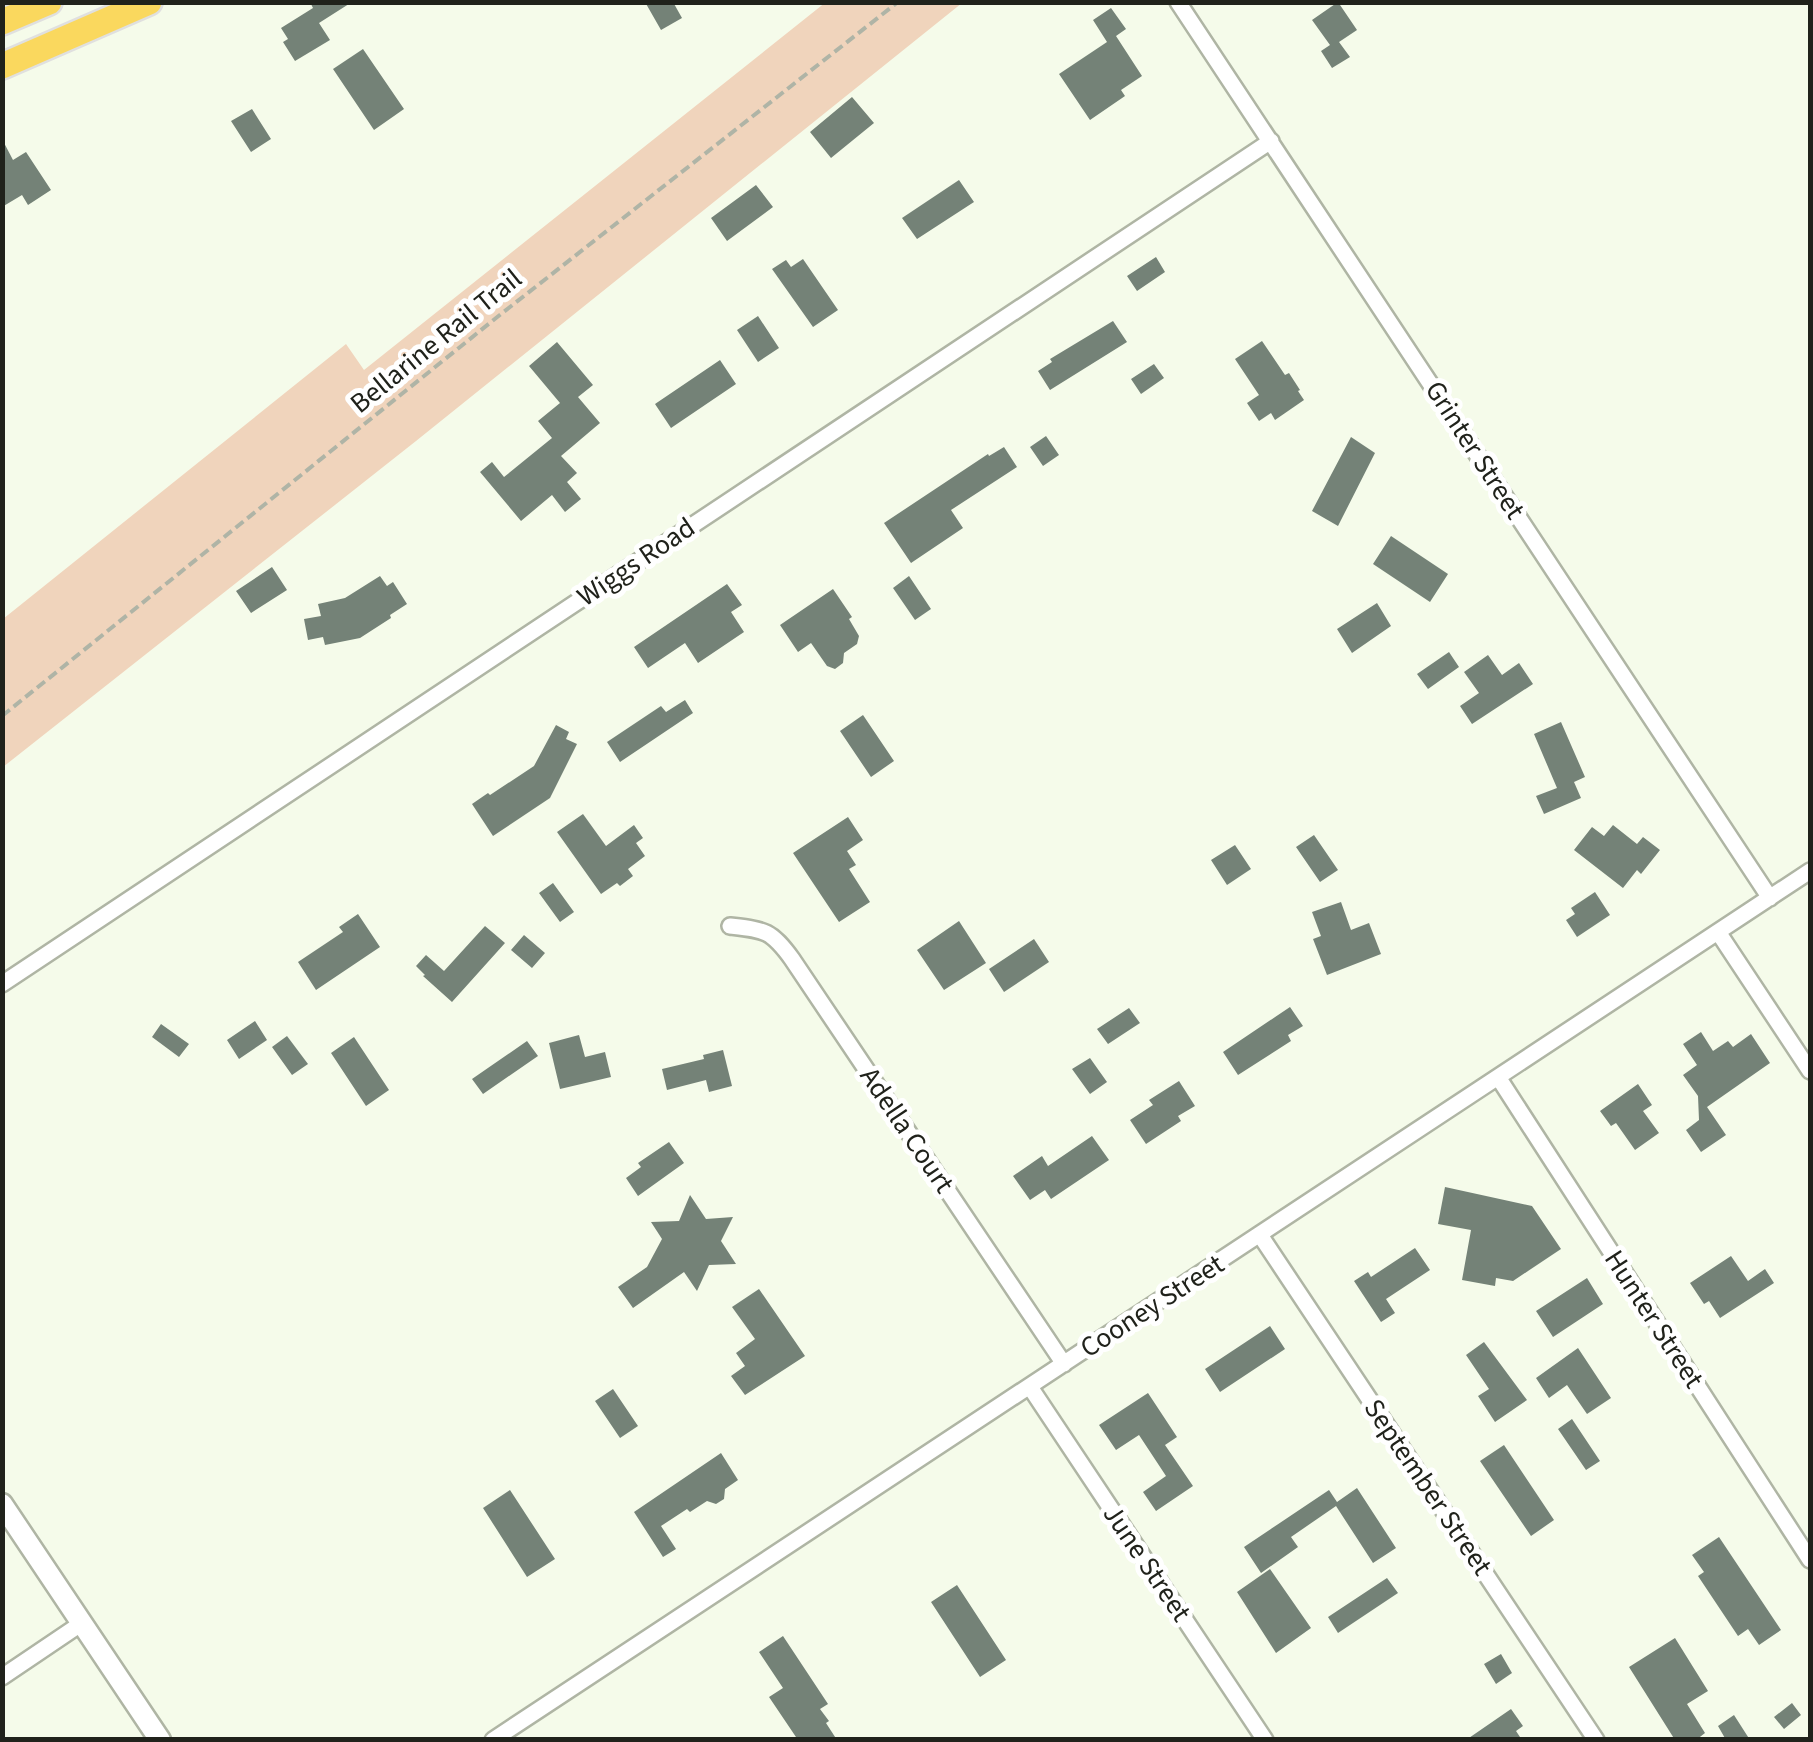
<svg xmlns="http://www.w3.org/2000/svg" width="1813" height="1742" viewBox="0 0 1813 1742" font-family="'Source Sans 3',sans-serif">
  <style>
    .green { fill: #f0d4bc }
    .building { fill: #748277 }
    .lines { fill: none; stroke-linecap: round; stroke-linejoin: round }
    .minor-casing { stroke: #afb5a4; stroke-width: 20 }
    .tertiary-casing { stroke: #afb5a4; stroke-width: 25 }
    .trunk-casing { stroke: #e0e0df; stroke-width: 30 }
    .path { stroke: #afb4a6; stroke-width: 4; stroke-dasharray: 10 5; stroke-linecap: butt }
    .minor { stroke: #fff; stroke-width: 15 }
    .tertiary { stroke: #fff; stroke-width: 20 }
    .trunk { stroke: #fad85e; stroke-width: 25 }
    .labels { text-anchor: middle; dominant-baseline: central; stroke-width: 10; stroke-linejoin: round; paint-order: stroke }
    .street-label { font-size: 28px; fill: #20221b; stroke: #fff }
  </style>
  <rect width="100%" height="100%" fill="#f5fbea"/>
  <!-- green -->
  <path class="green" d="M826,2L962,3L416,441L3,767V619L346,344L364,370Z"/>
  <!-- building -->
  <path class="building" d="M310,2H352L319,23L330,40L295,61L283,42L288,39L281,28L313,8Z
    M645,2H673L682,18L661,30Z
    M1338,2L1357,30L1339,42L1350,57L1332,68L1321,51L1330,45L1312,20Z
    M1111,8L1126,29L1116,36L1142,76L1121,90L1125,96L1090,120L1059,74L1107,42L1093,20Z
    M363,49L404,109L374,130L333,69Z
    M852,97L874,123L831,158L810,132Z
    M252,109L271,139L251,152L231,121Z
    M2,139L13,160L26,152L51,190L28,205L22,195L2,207Z
    M959,180L974,202L917,239L902,218Z
    M756,185L773,207L727,241L711,218Z
    M1156,257L1165,272L1137,291L1127,276Z
    M803,259L838,310L813,327L772,269L786,260L791,267Z
    M758,316L779,348L758,362L737,330Z
    M1113,321L1127,342L1050,390L1038,371L1052,362L1050,359Z
    M1262,341L1285,375L1289,373L1300,390L1298,391L1304,400L1275,420L1271,413L1259,421L1247,403L1259,395L1235,359Z
    M557,342L593,385L578,397L600,423L561,456L577,473L567,482L581,499L565,512L552,495L521,521L480,472L492,462L504,477L552,438L538,421L560,403L529,366Z
    M720,360L736,384L671,428L655,404Z
    M1154,364L1164,378L1141,394L1131,379Z
    M1046,436L1059,455L1043,466L1030,447Z
    M1351,437L1375,453L1338,526L1312,511Z
    M1004,447L1017,467L951,510L963,528L911,563L884,523L988,454L989,456Z
    M1391,536L1448,574L1430,602L1373,564Z
    M272,567L287,590L251,613L236,591Z
    M380,576L387,586L393,582L407,604L390,615L391,618L360,638L325,645L323,637L308,640L304,619L321,616L318,604L345,598Z
    M909,576L931,609L915,620L893,588Z
    M727,584L742,605L731,612L744,632L698,663L685,643L648,668L634,647Z
    M833,589L852,617L849,619L859,636L857,644L844,653L843,663L835,669L827,666L811,643L798,652L780,625Z
    M1377,603L1391,626L1352,653L1337,629Z
    M1449,652L1459,667L1428,689L1417,674Z
    M1488,655L1502,675L1519,663L1533,684L1472,724L1460,706L1479,693L1464,672Z
    M685,700L693,713L620,762L607,742L661,706L666,712Z
    M863,715L894,761L871,777L840,731Z
    M1561,722L1585,777L1574,782L1581,798L1544,814L1536,796L1557,788L1534,734Z
    M556,725L569,732L566,739L577,744L550,798L493,836L472,804L488,793L490,795L534,766Z
    M583,814L606,846L634,825L643,838L636,843L645,856L628,869L633,876L620,886L617,883L601,894L557,832Z
    M848,817L863,840L847,851L856,865L849,869L870,902L839,922L793,853Z
    M1613,825L1637,844L1643,837L1660,850L1641,874L1637,870L1623,888L1574,850L1592,827L1604,836Z
    M1314,835L1338,870L1320,882L1296,847Z
    M1235,845L1251,869L1227,885L1211,860Z
    M553,883L574,912L560,922L539,893Z
    M1595,892L1610,915L1577,937L1566,920L1575,914L1571,908Z
    M1341,902L1351,930L1369,923L1381,954L1327,975L1313,939L1321,936L1312,912Z
    M358,914L380,947L316,990L298,962L343,932L339,927Z
    M959,921L986,963L944,990L917,950Z
    M485,926L505,943L452,1002L423,976L425,975L416,966L426,955L444,971Z
    M524,935L545,953L532,968L511,950Z
    M1034,939L1049,962L1004,992L989,969Z
    M1290,1007L1303,1026L1288,1035L1291,1041L1238,1075L1223,1052Z
    M1129,1008L1140,1023L1108,1044L1097,1029Z
    M255,1021L267,1040L239,1059L227,1040Z
    M161,1024L189,1044L179,1057L152,1037Z
    M1701,1032L1713,1051L1728,1041L1733,1047L1751,1034L1770,1063L1707,1107L1726,1135L1701,1152L1686,1130L1699,1120L1698,1096L1683,1075L1697,1065L1683,1044Z
    M579,1035L585,1057L605,1052L611,1077L560,1089L549,1043Z
    M287,1036L308,1064L292,1075L272,1047Z
    M354,1037L389,1090L366,1106L331,1053Z
    M527,1041L538,1056L483,1094L472,1079Z
    M723,1050L732,1086L709,1092L706,1080L667,1090L662,1069L704,1059L703,1055Z
    M1090,1058L1107,1082L1090,1094L1072,1069Z
    M1179,1081L1195,1106L1178,1116L1181,1121L1146,1144L1130,1120L1153,1105L1149,1100Z
    M1638,1084L1652,1105L1643,1111L1659,1133L1635,1150L1616,1123L1611,1126L1600,1111Z
    M1092,1136L1109,1160L1051,1199L1045,1190L1030,1200L1013,1176L1042,1156L1048,1166Z
    M669,1142L684,1163L638,1196L626,1178L641,1167L638,1163Z
    M1445,1187L1532,1206L1561,1249L1513,1281L1496,1278L1495,1286L1462,1280L1471,1230L1438,1224Z
    M690,1195L706,1219L733,1217L721,1241L736,1264L709,1265L697,1291L684,1272L633,1308L618,1287L647,1267L662,1239L651,1222L679,1221Z
    M1415,1248L1430,1270L1386,1299L1395,1313L1381,1322L1354,1281L1368,1272L1371,1277Z
    M1731,1256L1748,1281L1765,1269L1774,1283L1720,1318L1709,1301L1704,1304L1690,1283Z
    M1587,1278L1603,1304L1553,1337L1536,1311Z
    M759,1289L805,1356L745,1395L731,1376L745,1366L736,1353L755,1339L732,1307Z
    M1270,1326L1285,1349L1220,1392L1205,1369Z
    M1484,1342L1527,1400L1495,1422L1478,1396L1489,1389L1466,1355Z
    M1578,1348L1611,1398L1587,1414L1567,1385L1549,1398L1536,1378Z
    M613,1389L638,1426L620,1438L595,1401Z
    M1148,1393L1177,1437L1165,1445L1193,1486L1156,1511L1143,1492L1166,1476L1139,1435L1116,1450L1099,1425Z
    M1572,1419L1600,1461L1586,1470L1558,1429Z
    M1504,1445L1554,1520L1531,1536L1480,1461Z
    M721,1453L738,1480L725,1489L724,1499L716,1504L707,1501L690,1512L687,1509L661,1526L676,1549L663,1557L634,1512Z
    M1357,1488L1396,1548L1373,1563L1336,1506L1291,1537L1298,1547L1261,1573L1244,1547L1329,1490L1337,1502Z
    M510,1490L555,1559L527,1577L483,1508Z
    M1719,1537L1781,1630L1759,1645L1748,1629L1738,1636L1698,1576L1704,1572L1692,1555Z
    M1270,1569L1311,1628L1276,1653L1237,1592Z
    M1387,1578L1398,1593L1338,1633L1328,1617Z
    M957,1585L1006,1660L980,1677L931,1602Z
    M783,1636L828,1704L820,1709L829,1721L826,1723L837,1740H798L769,1697L783,1688L759,1652Z
    M1675,1638L1708,1691L1687,1704L1705,1733L1696,1740H1675L1629,1667Z
    M1501,1654L1512,1673L1496,1684L1484,1664Z
    M1792,1703L1801,1715L1784,1729L1774,1717Z
    M1511,1709L1523,1726L1516,1731L1522,1740H1466Z
    M1734,1715L1750,1740H1726L1718,1726Z"/>
  <g class="lines">
    <defs>
      <path id="minor" d="M1178,2L1770,898
        M730,926C765,930 771,930 792,959L1064,1364
        M1718,932L1810,1071
        M2,984L1271,141
        M1498,1077L1810,1560
        M1260,1235L1596,1740
        M1030,1387L1265,1740
        M2,1677L82,1623
        M493,1740L1810,871"/>
      <path id="tertiary" d="M2,1504L160,1740"/>
      <path id="trunk" d="M2,22L49,2
        M2,66L149,2"/>
    </defs>
    <!-- minor casing -->
    <use href="#minor" class="minor-casing"/>
    <!-- tertiary casing -->
    <use href="#tertiary" class="tertiary-casing"/>
    <!-- trunk casing -->
    <use href="#trunk" class="trunk-casing"/>
    <!-- path -->
    <path class="path" d="M2,716L496,318L898,2"/>
    <!-- minor -->
    <use href="#minor" class="minor"/>
    <!-- tertiary -->
    <use href="#tertiary" class="tertiary"/>
    <!-- trunk -->
    <use href="#trunk" class="trunk"/>
  </g>
  <g class="labels">
    <!-- street labels -->
    <g class="street-label">
      <text transform="translate(436 341) rotate(-39)">Bellarine Rail Trail</text>
      <text transform="translate(1475 450) rotate(57)">Grinter Street</text>
      <text transform="translate(636 562) rotate(-34)">Wiggs Road</text>
      <text transform="translate(907 1130) rotate(56)">Adella Court</text>
      <text transform="translate(1152 1306) rotate(-33)">Cooney Street</text>
      <text transform="translate(1654 1319) rotate(57)">Hunter Street</text>
      <text transform="translate(1428 1487) rotate(56)">September Street</text>
      <text transform="translate(1147 1563) rotate(56)">June Street</text>
    </g>
  </g>
  <!-- border -->
  <rect width="1813" height="1742" fill="none" stroke="#20221b" stroke-width="10"/>
</svg>
